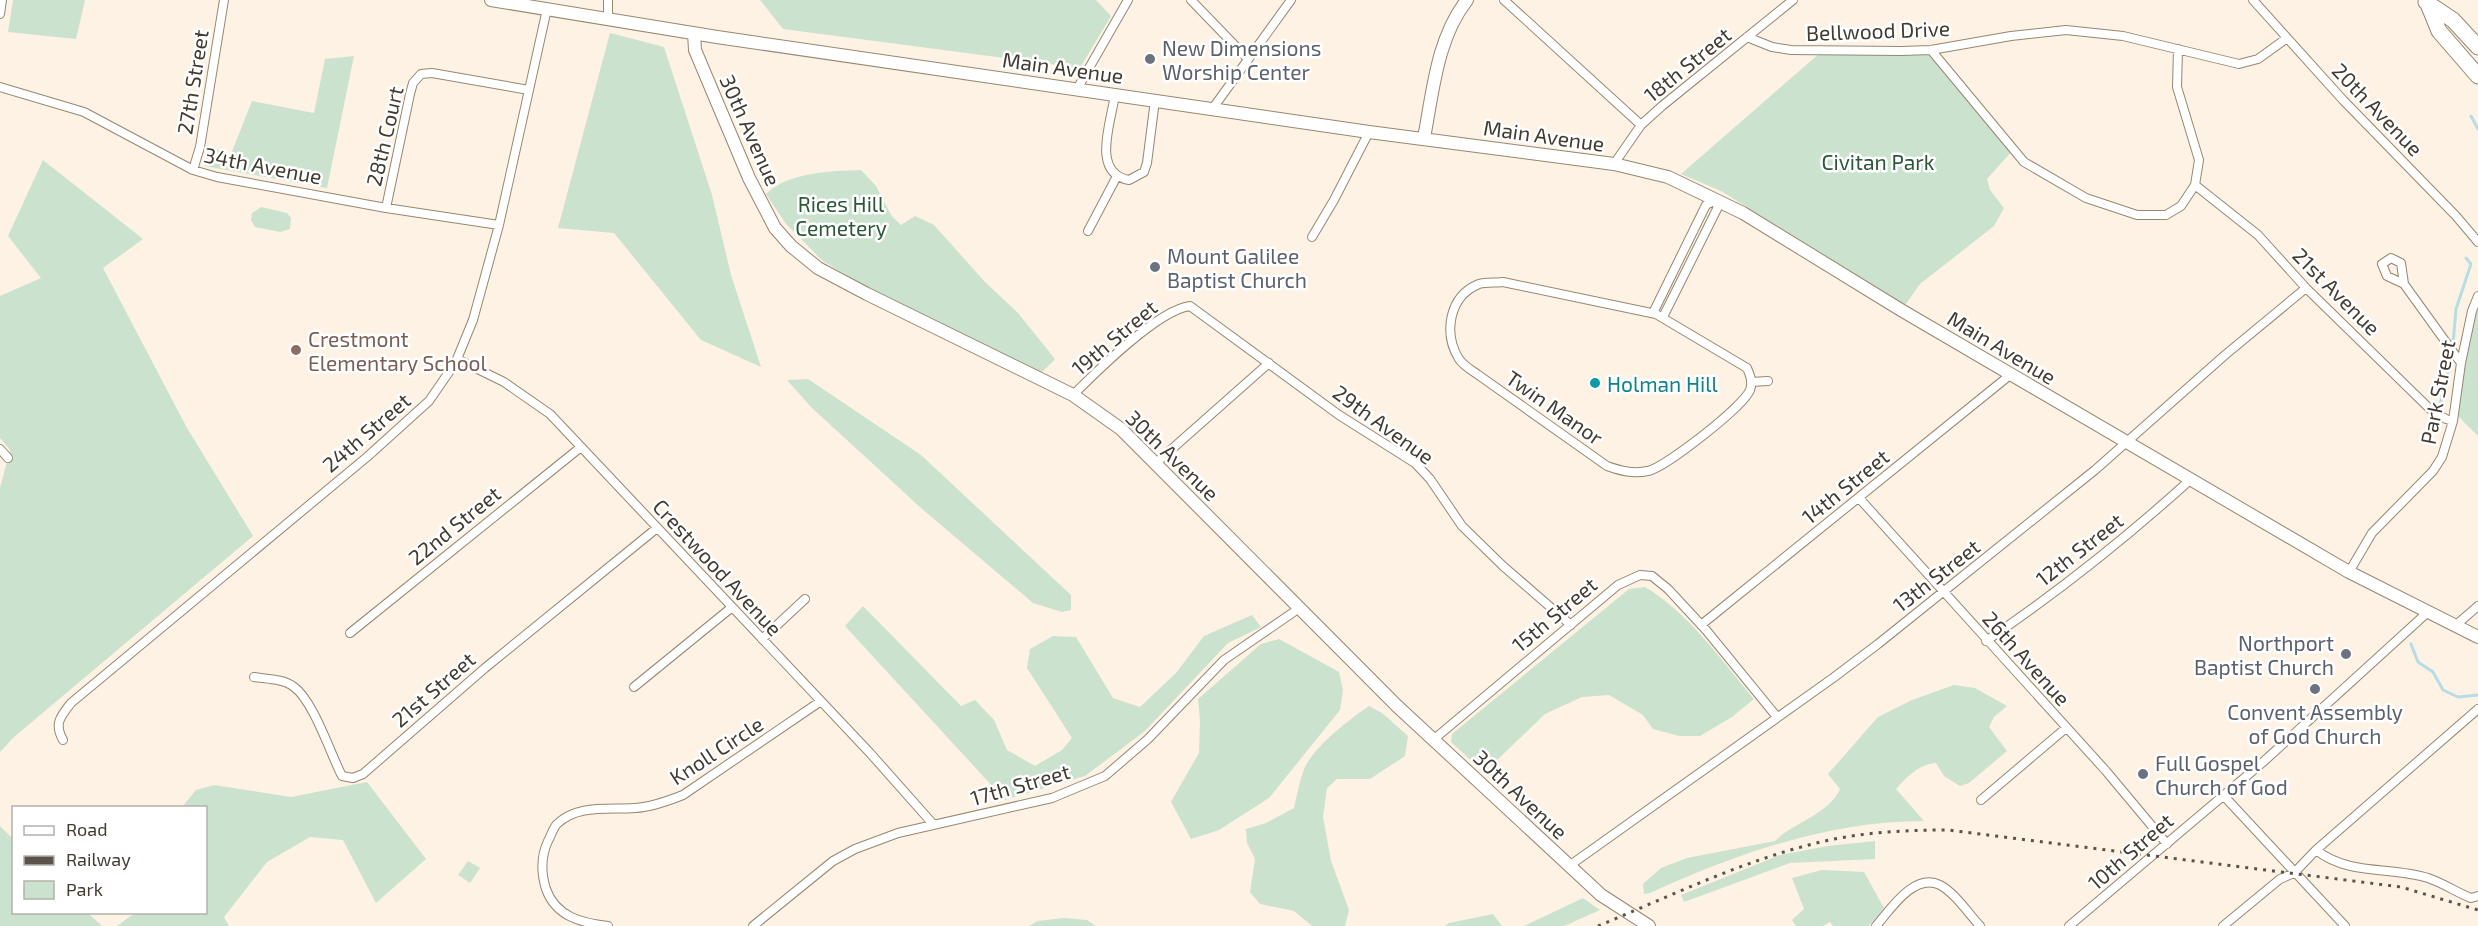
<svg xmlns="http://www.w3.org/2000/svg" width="2478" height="926" viewBox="0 0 2478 926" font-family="'Exo 2',sans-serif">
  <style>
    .green { fill: #cbe2cf }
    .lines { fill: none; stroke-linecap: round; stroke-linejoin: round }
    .stream { stroke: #b6dde4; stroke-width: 3 }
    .street-casing { stroke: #968770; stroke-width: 10 }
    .secondary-casing { stroke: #968770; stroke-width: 14 }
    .highway-casing { stroke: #968770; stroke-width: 17 }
    .street { stroke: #fff; stroke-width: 8 }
    .secondary { stroke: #fff; stroke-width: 12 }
    .highway { stroke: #fff; stroke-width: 15 }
    .rail { stroke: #5b5349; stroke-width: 3; stroke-dasharray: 3 6; stroke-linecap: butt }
    .worship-dot { fill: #6b7280; stroke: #fff; stroke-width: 2 }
    .education-dot { fill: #8d6e63; stroke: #fff; stroke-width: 2 }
    .culture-dot { fill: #0f9aa8; stroke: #fff; stroke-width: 2 }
    .labels { text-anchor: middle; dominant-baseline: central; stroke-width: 5; stroke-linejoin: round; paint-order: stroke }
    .street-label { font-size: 21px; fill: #423b32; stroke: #fff }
    .worship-label { font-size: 21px; fill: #5b616d; stroke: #fff; text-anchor: start }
    .park-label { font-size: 21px; fill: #2b5637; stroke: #fff }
    .education-label { font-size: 21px; fill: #785e54; stroke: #fff; text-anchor: start }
    .culture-label { font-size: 21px; fill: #0d838f; stroke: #fff; text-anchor: start }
  </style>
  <rect width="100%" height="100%" fill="#fdf2e3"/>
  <!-- green -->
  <path class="green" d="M13,0H85L76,39L8,32Z
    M760,0H1096L1111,16L1080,68L783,29Z
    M610,33L664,47L712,195L731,275L761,367L701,340L614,233L558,228Z
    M1821,52H1895L1906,55L1928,53L2012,151L1987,179L1990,190L2004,208L1994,226L1920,284L1905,305L1721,191L1681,174Z
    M354,56L327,188L204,166L209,147L231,154L252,101L314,113L325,59Z
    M43,160L143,239L103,268L187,428L253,536L14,737L0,752V488L10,450L0,438V296L41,278L8,236Z
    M861,170L876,186L891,215L901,225L915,216L934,225L985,282L1018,313L1055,359L1041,373L856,281L823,261L786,224L766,194C788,172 832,171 861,170Z
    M261,207L287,213L291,218L290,229L280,232L255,227L251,220L252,213Z
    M2478,296V436L2454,412Z
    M808,379L921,455L1071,595V610L1062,612L1033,603L921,508L811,407L787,380Z
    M1645,587C1689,613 1721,660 1754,699L1732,717L1700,736H1679L1653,729L1643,715L1609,695L1582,697L1545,714L1492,765H1476L1451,742L1452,734L1629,589Z
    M863,606L961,706L975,700L994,720L1007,750L1035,766L1062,750L1072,738L1027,668L1030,649L1053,636L1076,637L1113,698L1140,707L1176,673L1204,636L1252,615L1261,627L1228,643L1145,731L1085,776L1005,800L845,626Z
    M1279,639L1339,672L1343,690L1340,710L1269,798L1219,830L1191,839L1171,802L1199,753L1200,720L1198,699L1261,644Z
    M1954,685L1975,688L2007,706L1994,717L1989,727L2007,751L1969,783L1960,786L1944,776L1936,763C1919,764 1907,777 1896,789L1924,821C1828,821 1736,854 1650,893L1644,894L1643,884L1661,868L1687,858L1775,841C1794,822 1828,815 1840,789L1828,774L1878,717L1912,700Z
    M1369,706L1382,713L1408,736L1405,756L1370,779H1337L1327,788L1323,817L1331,861L1349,910L1345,926H1312L1294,911L1260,904L1250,892L1255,859L1247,843L1246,829L1266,823L1294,808C1297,796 1299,783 1303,772C1311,748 1349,720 1369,706Z
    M367,782L426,859L376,903L343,840L310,837L267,862L224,917L229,926H117L135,913L206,912V808L182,807L196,790L214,785L291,797Z
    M0,826L13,839L14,912L88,913L102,926H0Z
    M1875,841V859L1790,863L1684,902L1681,895L1780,855L1828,846Z
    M468,861L480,868L470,883L458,875Z
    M1822,870L1864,872L1884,908L1869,926H1833L1830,922L1823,926H1796L1792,920L1804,909L1792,878Z
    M1583,898L1600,910L1564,926H1524Z
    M1493,914L1502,926H1445L1449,923Z
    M1064,918L1087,920L1096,926H1029L1038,921Z"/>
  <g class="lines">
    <!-- stream -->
    <path class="stream" d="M2471,116L2478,129
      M2453,344L2456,309L2471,264L2466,258
      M2440,405L2450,363
      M2411,644L2418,662L2433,672L2443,690L2458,697L2478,695"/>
    <defs>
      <path id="street" d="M608,0V19
        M1191,0L1248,59
        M1504,0L1641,125
        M2253,0L2343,100L2456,216L2478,242
        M0,14L2,0
        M1747,37L1772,47L1791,50L1901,51L1931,50L2011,36L2066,30L2123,36L2239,64L2258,59L2287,38
        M1931,50L2024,162L2086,198L2137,215H2166L2181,206L2195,185L2199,160L2177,87L2178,49
        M0,87L84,112L193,170L217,177L386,208L499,225
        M1077,89L1128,0
        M1115,94C1112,120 1090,173 1129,180L1144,172L1147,163L1155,100
        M1213,108L1291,0
        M1614,164L1641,125L1662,106L1793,0
        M193,170L200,147L224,0
        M2195,185L2258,235L2306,288L2431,410L2446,419L2453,421
        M386,208L410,94L413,83L421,74L432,73L529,90
        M1088,231L1117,176
        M1312,237L1334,200L1369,132
        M2391,258L2401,263L2404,284L2387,276L2382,264Z
        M1503,282L1656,314L1747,368C1750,375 1753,382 1750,390C1744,406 1666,467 1648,471C1633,474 1621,471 1607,466L1477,374C1471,370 1463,365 1459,359C1443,333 1449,296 1479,284C1486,282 1496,283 1503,282Z
        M2404,284L2461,363
        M1653,313L1706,205L1718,199L1717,209L1663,317
        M457,359L504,382L550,414L870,753L933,824
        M1751,382L1768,381
        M1073,395C1097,371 1158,310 1190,306L1339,415L1415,463L1430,479L1462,526L1503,566L1571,625
        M0,449L8,458
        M1156,463L1269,363
        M1859,498L2106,771L2167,844
        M2349,572L2372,533L2433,471L2442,457L2453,421L2461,363L2472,311L2478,296
        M1701,625L2010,375
        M2456,625L2478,606
        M350,633L581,447
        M762,639L805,599
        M1986,641C2058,592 2126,538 2190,480
        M254,677C267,679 284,679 294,687C313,700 331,755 342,776L353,778L363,774L485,668L657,528
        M634,687L731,608
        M63,740C54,724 60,717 71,703L367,457L429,401L449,372L457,359L473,320L499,225L547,9
        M1433,740L1618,585L1640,575L1652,576L1668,589L1706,630L1777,717
        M2223,795L2345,926
        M1981,800L2066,728
        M2316,850C2349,876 2391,866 2428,878C2443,883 2456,892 2471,898L2478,896
        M1569,866L1833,678L1878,644L2095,470L2225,355L2306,288
        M608,926C582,923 556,917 546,889C541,873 541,856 548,841C551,836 553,828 557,824C577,804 609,810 635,808C652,807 668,801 683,795L821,701
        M753,926L833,861L855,849L898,833L1052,798L1105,776L1148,739L1224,660L1298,609
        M1876,926C1890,910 1914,872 1940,885C1955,893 1968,913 1980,926
        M2069,926L2262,763L2429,611
        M2223,926L2280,879L2294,873L2316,850L2478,709"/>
      <path id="secondary" d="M491,0L717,37L1369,132L1614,164L1668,177L1743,213L1901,310L2349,572L2478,637
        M694,33L695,50L749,178L775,228L791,246L818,268L867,294L1073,395L1121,429L1397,706L1601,895L1649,926
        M1424,138C1433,91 1437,38 1467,0"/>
      <path id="highway" d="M2426,2L2453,20L2478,47
        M2428,4L2439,31L2478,76"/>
    </defs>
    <!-- street casing -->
    <use href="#street" class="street-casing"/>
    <!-- secondary casing -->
    <use href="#secondary" class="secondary-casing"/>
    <!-- highway casing -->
    <use href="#highway" class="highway-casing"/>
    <!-- street -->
    <use href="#street" class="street"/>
    <!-- secondary -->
    <use href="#secondary" class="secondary"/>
    <!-- highway -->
    <use href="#highway" class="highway"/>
    <!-- rail -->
    <path class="rail" d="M1598,926C1673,895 1746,859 1825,841C1865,832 1907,830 1948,830L2401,887L2478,910"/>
  </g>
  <!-- markers -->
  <g class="worship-dot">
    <circle cx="1150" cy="59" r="6"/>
    <circle cx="1155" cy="267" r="6"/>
    <circle cx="2346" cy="654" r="6"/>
    <circle cx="2315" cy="689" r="6"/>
    <circle cx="2143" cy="774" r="6"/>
  </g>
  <circle class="education-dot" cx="296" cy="350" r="6"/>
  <circle class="culture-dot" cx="1595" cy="383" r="6"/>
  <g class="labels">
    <!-- street labels -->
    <g class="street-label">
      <text transform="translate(1878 30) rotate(-2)">Bellwood Drive</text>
      <text transform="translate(1687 64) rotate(-39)">18th Street</text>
      <text transform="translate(1063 67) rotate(8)">Main Avenue</text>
      <text transform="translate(192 82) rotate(-81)">27th Street</text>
      <text transform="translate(2378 109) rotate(46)">20th Avenue</text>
      <text transform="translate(751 130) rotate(66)">30th Avenue</text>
      <text transform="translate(1544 135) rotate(8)">Main Avenue</text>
      <text transform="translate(384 136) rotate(-77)">28th Court</text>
      <text transform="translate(263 165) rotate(11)">34th Avenue</text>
      <text transform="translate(2337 291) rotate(45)">21st Avenue</text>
      <text transform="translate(1114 337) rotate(-40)">19th Street</text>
      <text transform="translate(2002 347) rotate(31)">Main Avenue</text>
      <text transform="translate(2437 392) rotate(-79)">Park Street</text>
      <text transform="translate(1555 407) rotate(35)">Twin Manor</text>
      <text transform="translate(1384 424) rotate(36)">29th Avenue</text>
      <text transform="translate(366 432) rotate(-41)">24th Street</text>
      <text transform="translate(1173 455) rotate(44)">30th Avenue</text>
      <text transform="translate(1845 486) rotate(-39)">14th Street</text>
      <text transform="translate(454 525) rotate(-39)">22nd Street</text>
      <text transform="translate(2079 549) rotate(-38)">12th Street</text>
      <text transform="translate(718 567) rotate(47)">Crestwood Avenue</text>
      <text transform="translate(1936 575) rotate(-38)">13th Street</text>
      <text transform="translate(1554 614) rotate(-40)">15th Street</text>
      <text transform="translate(2027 658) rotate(48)">26th Avenue</text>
      <text transform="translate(433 689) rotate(-41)">21st Street</text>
      <text transform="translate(716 750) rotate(-33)">Knoll Circle</text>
      <text transform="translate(1020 784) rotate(-16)">17th Street</text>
      <text transform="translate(1521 794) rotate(43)">30th Avenue</text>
      <text transform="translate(2130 851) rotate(-41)">10th Street</text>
    </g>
    <!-- worship labels -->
    <g class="worship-label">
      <text x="1162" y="47">New Dimensions<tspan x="1162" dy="24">Worship Center</tspan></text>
      <text x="1167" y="255">Mount Galilee<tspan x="1167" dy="24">Baptist Church</tspan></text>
      <text x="2334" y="642" text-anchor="end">Northport<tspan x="2334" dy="24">Baptist Church</tspan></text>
      <text x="2315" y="711" text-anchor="middle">Convent Assembly<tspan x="2315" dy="24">of God Church</tspan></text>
      <text x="2155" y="762">Full Gospel<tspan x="2155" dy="24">Church of God</tspan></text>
    </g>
    <!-- park labels -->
    <g class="park-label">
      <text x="1878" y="161">Civitan Park</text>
      <text x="841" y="203">Rices Hill<tspan x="841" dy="24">Cemetery</tspan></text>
    </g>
    <!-- education labels -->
    <g class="education-label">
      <text x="308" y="338">Crestmont<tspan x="308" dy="24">Elementary School</tspan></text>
    </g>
    <!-- culture labels -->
    <g class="culture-label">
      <text x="1607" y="383">Holman Hill</text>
    </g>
  </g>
  <!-- legend -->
  <rect x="12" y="806" width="195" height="108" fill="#ffffff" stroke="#b3b1ad" stroke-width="1.5"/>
  <rect x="24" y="826" width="30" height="9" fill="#ffffff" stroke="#b3b1ad" stroke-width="1.5"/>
  <text x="66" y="836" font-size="18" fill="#423b32">Road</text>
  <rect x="24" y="856" width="30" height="9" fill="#5b5349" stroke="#b3b1ad" stroke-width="1.5"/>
  <text x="66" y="866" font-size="18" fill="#423b32">Railway</text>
  <rect x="24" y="881" width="30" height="18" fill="#cbe2cf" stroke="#b3b1ad" stroke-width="1.5"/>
  <text x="66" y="896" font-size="18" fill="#423b32">Park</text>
</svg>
